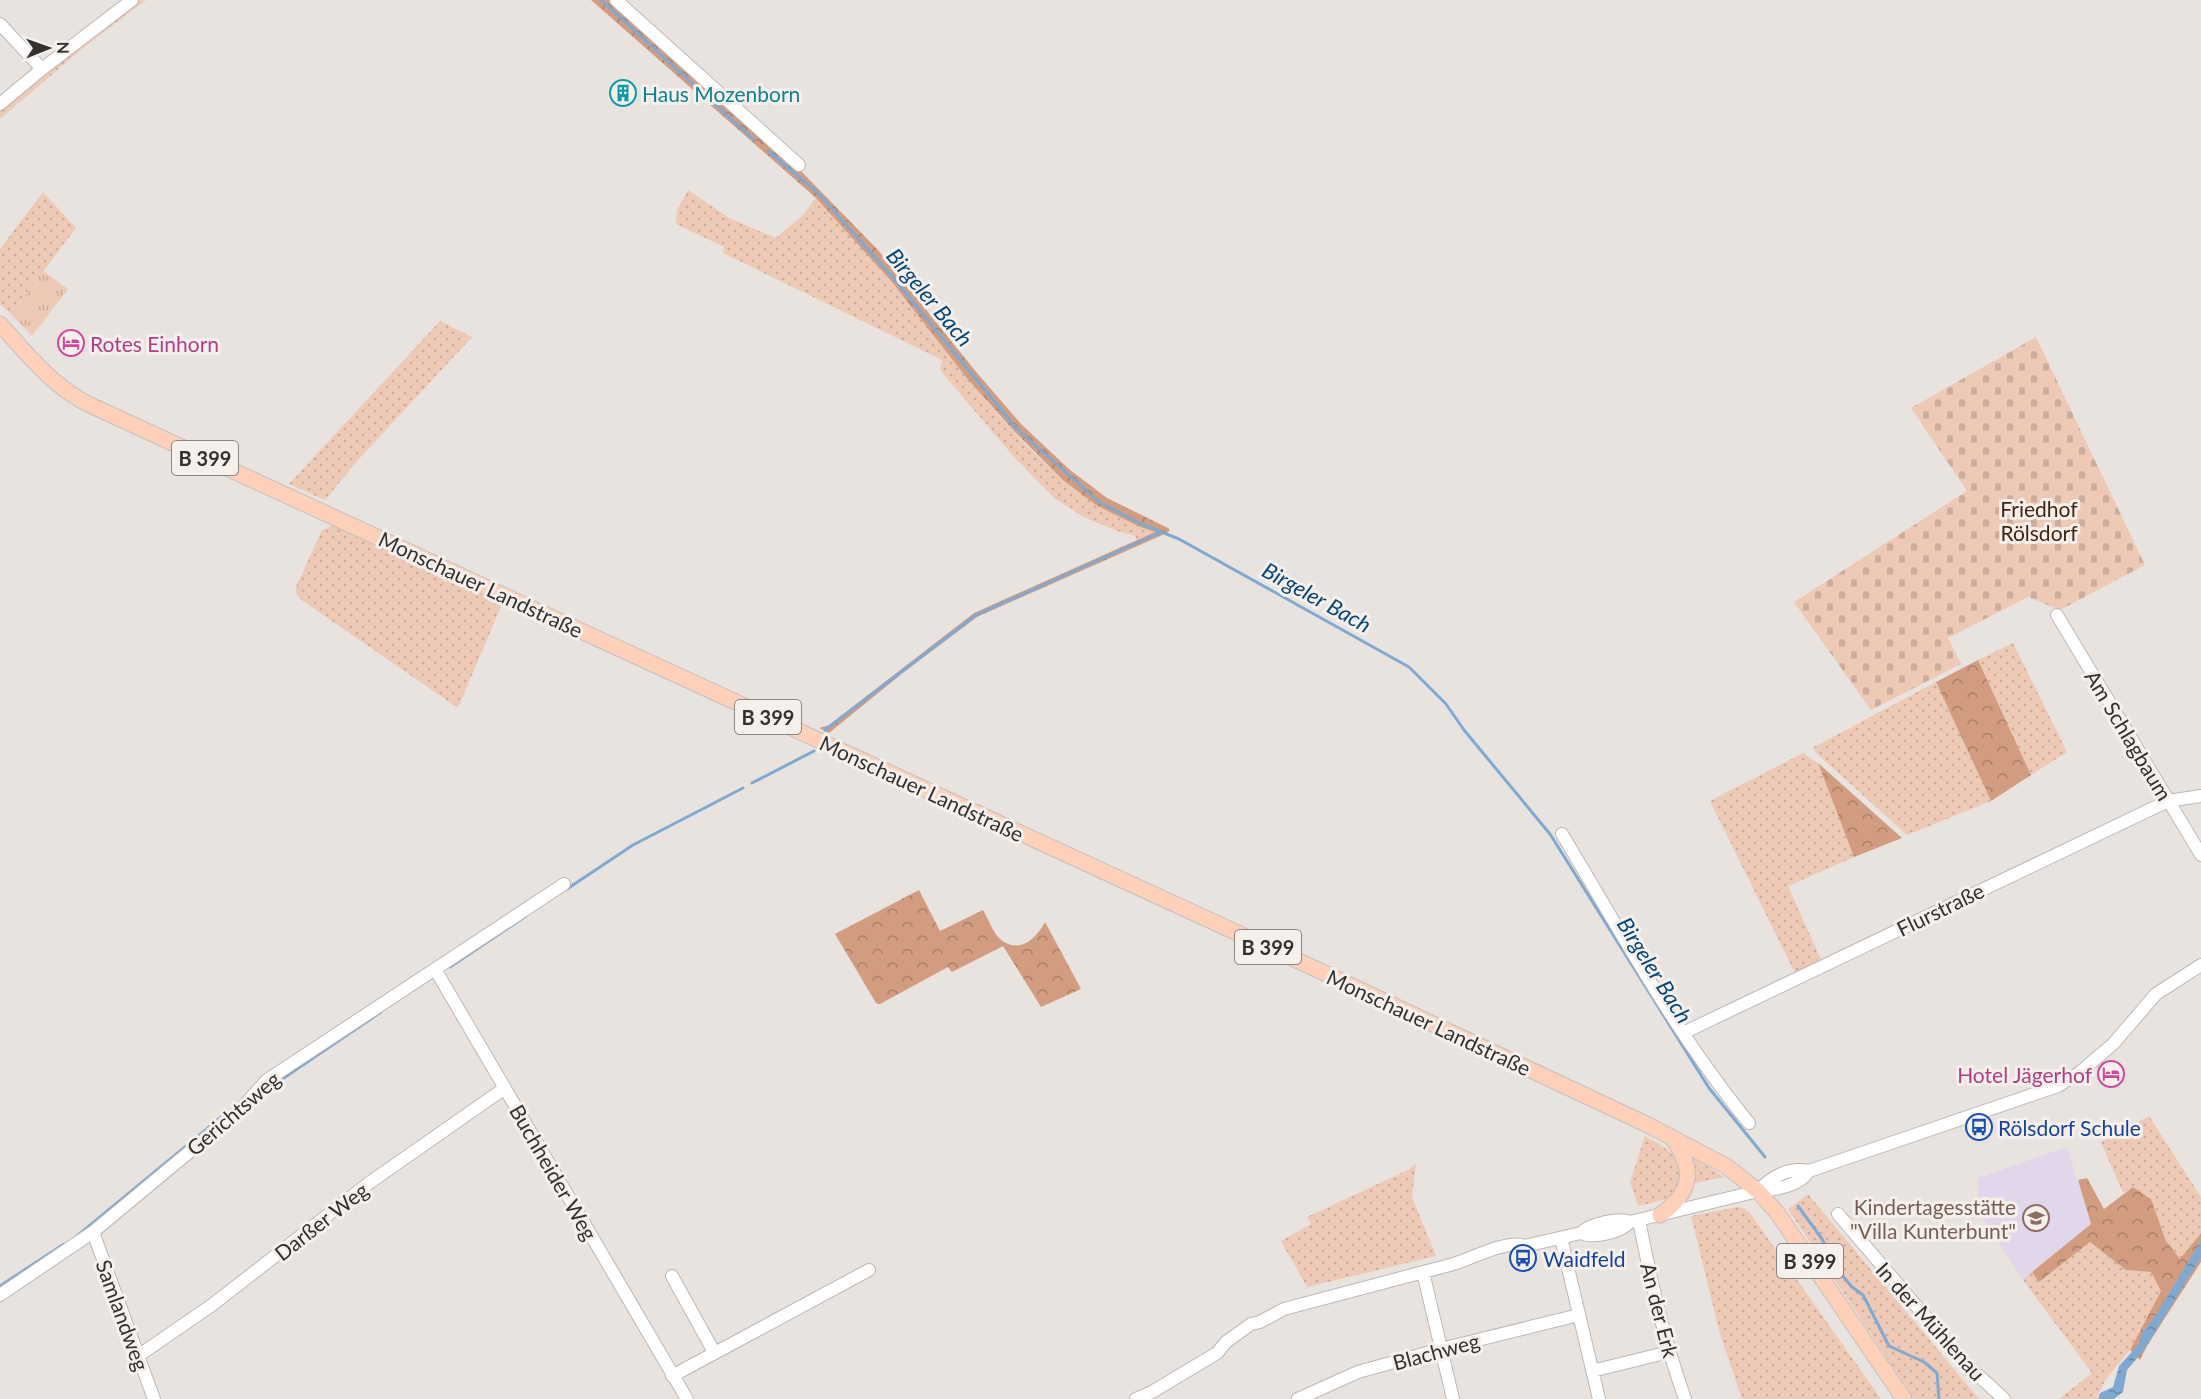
<svg xmlns="http://www.w3.org/2000/svg" width="2201" height="1399" viewBox="0 0 2201 1399" font-family="Lato,sans-serif">
  <style>
    .education { fill: #e1d6ea }
    .grass { fill: url(#grass-dots) }
    .forest { fill: url(#forest-crowns) }
    .cemetery { fill: url(#cemetery-stones) }
    .park { fill: url(#park-tufts) }
    .water { fill: url(#water-ripples) }
    .lines { fill: none; stroke-linecap: round; stroke-linejoin: round }
    .stream { stroke: #80a9d2; stroke-width: 3 }
    .minor-casing { stroke: #bdb8b5; stroke-width: 14 }
    .major-casing { stroke: #c2c1c1; stroke-width: 17 }
    .minor { stroke: #fff; stroke-width: 12 }
    .major { stroke: #fed0b9; stroke-width: 15 }
    .labels { text-anchor: middle; dominant-baseline: central; stroke-width: 6; stroke-linejoin: round; paint-order: stroke }
    .shield { fill: #f6f0ed; stroke: #6e6a69; stroke-width: 1.5 }
    .shield-label { font-size: 20px; font-weight: bold; fill: #333130 }
    .culture-label { font-size: 21px; fill: #0d838f; stroke: #f6f0ed; text-anchor: start }
    .hotel-label { font-size: 21px; fill: #b23c85; stroke: #f6f0ed; text-anchor: start }
    .park-label { font-size: 21px; fill: #46230d; stroke: #f6f0ed }
    .street-label { font-size: 21px; fill: #333130; stroke: #f6f0ed }
    .transit-label { font-size: 21px; fill: #164399; stroke: #f6f0ed; text-anchor: start }
    .education-label { font-size: 21px; fill: #785e54; stroke: #f6f0ed; text-anchor: end }
    .water-label { font-size: 22px; font-style: italic; fill: #05467a; stroke: #f6f0ed }
  </style>
  <defs>
    <pattern id="grass-dots" width="8" height="8" patternUnits="userSpaceOnUse" patternTransform="scale(1.5)"><rect width="8" height="8" fill="#edc9b6"/><path d="M2 2h.1M6 6h.1" fill="none" stroke="#ccad9d" stroke-width="1.8" stroke-linecap="round"/></pattern>
    <pattern id="forest-crowns" width="20" height="18" patternUnits="userSpaceOnUse" patternTransform="scale(1.5)"><rect width="20" height="18" fill="#d19c7f"/><path d="M2 6a3 3 0 1 1 6 0M12 15a3 3 0 1 1 6 0" fill="none" stroke="#aa8068"/></pattern>
    <pattern id="cemetery-stones" width="16" height="16" patternUnits="userSpaceOnUse" patternTransform="scale(1.5)"><rect width="16" height="16" fill="#edc9b6"/><path d="M2 7V4a2 2 0 0 1 4 0v3zM10 15v-3a2 2 0 0 1 4 0v3z" fill="#ccad9d"/></pattern>
    <pattern id="park-tufts" width="24" height="20" patternUnits="userSpaceOnUse" patternTransform="scale(1.5)"><rect width="24" height="20" fill="#edc9b6"/><path d="M3 7l-1-3M5 7V3M7 7l1-3M15 17l-1-3M17 17v-4M19 17l1-3" fill="none" stroke="#ccad9d"/></pattern>
    <pattern id="water-ripples" width="26" height="14" patternUnits="userSpaceOnUse" patternTransform="scale(1.5)"><rect width="26" height="14" fill="#80a9d2"/><path d="M2 4q2-2 4 0t4 0M15 11q2-2 4 0t4 0" fill="none" stroke="#698aab"/></pattern>
  </defs>
  <rect width="100%" height="100%" fill="#e9e3e0"/>
  <!-- education -->
  <path class="education" d="M2067,1147L2091,1224L2023,1280L1979,1213L1978,1178Z"/>
  <!-- grass -->
  <path class="grass" d="M139,0H146L83,48L0,119V111L57,63Z
    M688,190L729,218L776,238L803,215L816,198C842,226 868,253 892,282C968,372 1039,493 1156,532L1137,540L1135,536L1114,530L1084,517L1054,498L1014,457L940,370L942,360L723,253L724,247L676,224L677,210Z
    M43,192L76,228L11,314L0,304V249Z
    M440,321L472,337L358,460L325,500L289,484Z
    M336,524L502,604L458,708L300,599L296,593V587L322,530Z
    M2013,643L2067,752L2031,775L1978,660Z
    M1936,682L1991,801L1907,835L1815,752L1814,747Z
    M1803,753L1818,763L1854,857L1788,886L1821,960L1795,973L1710,801Z
    M2149,1116L2201,1197V1233L2180,1260L2166,1241L2151,1199L2133,1187L2123,1193L2101,1142Z
    M1645,1136C1655,1142 1669,1149 1676,1158C1685,1170 1680,1193 1666,1199C1657,1202 1647,1204 1638,1206L1630,1182Z
    M1687,1153L1724,1177L1691,1184Z
    M1416,1163L1412,1197L1436,1256L1307,1287L1281,1241L1311,1224L1307,1217L1410,1169Z
    M1808,1194L1979,1399H1914L1788,1209Z
    M1737,1207L1744,1208L1750,1213L1881,1399H1742L1720,1334L1691,1216Z
    M2090,1242L2126,1270L2151,1272L2161,1291L2130,1350L2106,1379L2096,1399H2059L2092,1373L2023,1280L2032,1272L2040,1281Z"/>
  <!-- forest -->
  <path class="forest" d="M591,0H610L797,167L878,250L977,373L1021,424L1070,470L1107,498L1168,528L1170,530L1167,533L977,617L904,672L829,733L819,728L829,725L974,613L1155,532L1138,526L1096,505L1063,480L1014,431L966,377L892,282L816,198Z
    M1978,660L2031,775L1991,801L1936,682Z
    M1818,763L1902,838L1854,857Z
    M919,890L940,931L983,910C988,918 993,933 1000,939C1019,955 1036,939 1045,922L1081,989L1041,1007L1003,946L952,972L948,967L880,1004L876,1003L835,934Z
    M2087,1178L2104,1209L2133,1187L2151,1199L2166,1241L2180,1259L2201,1233V1262L2147,1346L2140,1360L2130,1350L2161,1291L2151,1272L2126,1270L2090,1242L2039,1282L2032,1272L2091,1224L2078,1180Z"/>
  <!-- cemetery -->
  <path class="cemetery" d="M2036,337L2145,565L2060,610L2028,597L1948,638L1961,664L1871,710L1794,602L1967,491L1911,408Z"/>
  <!-- park -->
  <path class="park" d="M43,271L68,289L32,336L11,314Z"/>
  <!-- water -->
  <path class="water" d="M2201,1241V1257L2144,1350L2127,1370L2123,1392L2114,1399H2098L2100,1393L2113,1387L2119,1366L2139,1344L2142,1333L2156,1315Z"/>
  <g class="lines">
    <!-- stream -->
    <path class="stream" d="M601,0L754,140
      M768,151L818,193L894,279L1016,428L1099,502L1139,523L1179,539L1409,667L1446,704L1464,730L1550,834L1709,1088L1765,1157
      M825,730L976,615L1161,532
      M752,783L814,751
      M567,889L633,845L743,788
      M450,967L526,916
      M269,1088L381,1012
      M1798,1206L1822,1239L1836,1268L1852,1287L1863,1295L1889,1346L1924,1362L1937,1373L1939,1399
      M77,1236L225,1114
      M0,1286L64,1244"/>
    <defs>
      <path id="minor" d="M616,0L799,165
        M0,24L42,69
        M0,104L42,69L132,0
        M2057,615L2201,855
        M1562,834C1621,932 1676,1034 1749,1123
        M435,969L687,1399
        M1683,1033L2168,801L2201,796
        M1758,1191C1772,1176 1788,1167 1809,1171L2058,1086L2079,1073L2113,1044L2156,994L2201,965
        M1838,1214L1965,1363L2004,1399
        M1639,1220C1651,1281 1664,1340 1685,1399
        M93,1232L154,1399
        M1581,1233C1589,1224 1619,1217 1630,1222L1758,1191C1776,1189 1798,1187 1809,1171
        M1561,1238L1599,1399
        M1423,1272L1453,1399
        M672,1276L714,1352
        M0,1295L93,1232L240,1110L267,1080L564,884
        M138,1356L212,1305L369,1183L505,1088
        M1592,1371L1669,1352
        M672,1376L869,1270
        M1136,1399L1152,1392L1217,1353L1226,1342L1251,1324L1260,1322L1284,1309C1339,1294 1395,1280 1450,1265C1470,1260 1505,1239 1525,1246L1581,1233C1594,1239 1621,1232 1630,1222
        M1298,1399L1358,1372L1441,1349L1579,1315"/>
      <path id="major" d="M0,324C27,354 53,387 90,405L1318,970L1648,1125L1726,1166L1758,1191L1778,1214L1904,1399
        M1660,1215C1692,1192 1696,1170 1672,1138"/>
    </defs>
    <!-- minor casing -->
    <use href="#minor" class="minor-casing"/>
    <!-- major casing -->
    <use href="#major" class="major-casing"/>
    <!-- minor -->
    <use href="#minor" class="minor"/>
    <!-- major -->
    <use href="#major" class="major"/>
  </g>
  <!-- icons -->
  <defs>
    <symbol id="building-ring" viewBox="-11 -11 22 22"><circle r="9.5" fill="#f6f0ed" stroke="#0f9aa8" stroke-width="1.5"/><path d="M-4-6H4V6H1V3H-1V6H-4ZM-2.5-4.3h1.7v1.8h-1.7ZM.8-4.3h1.7v1.8H.8ZM-2.5-1h1.7V.8h-1.7ZM.8-1h1.7V.8H.8Z" fill="#0f9aa8"/></symbol>
    <symbol id="hotel-ring" viewBox="-11 -11 22 22"><circle r="9.5" fill="#f6f0ed" stroke="#d1479c" stroke-width="1.5"/><path d="M-6-4.5h1.5V1H6V5H4.5V3h-9V5H-6ZM-4 0a1.8 1.8 0 1 1 3.6 0ZM.5 0V-2.5h3Q6-2.5 6 0Z" fill="#d1479c"/></symbol>
    <symbol id="bus-ring" viewBox="-11 -11 22 22"><circle r="9.5" fill="#f6f0ed" stroke="#1a4fb4" stroke-width="1.5"/><path d="M-5-6H5V4H4V6H2V4H-2V6H-4V4H-5ZM-3.5-4V0h7V-4ZM-3.5 1.2v1.5H-2V1.2ZM2 1.2v1.5H3.5V1.2Z" fill="#1a4fb4"/></symbol>
    <symbol id="school-ring" viewBox="-11 -11 22 22"><circle r="9.5" fill="#f6f0ed" stroke="#8d6e63" stroke-width="1.5"/><path d="M0-5L7-2L0 1L-7-2ZM-4 1L0 2.5L4 1V4Q0 6-4 4Z" fill="#8d6e63"/></symbol>
  </defs>
  <g fill-rule="evenodd">
    <use href="#building-ring" x="608" y="78" width="30" height="30"/>
    <use href="#hotel-ring" x="56" y="328" width="30" height="30"/>
    <use href="#hotel-ring" x="2096" y="1059" width="30" height="30"/>
    <use href="#bus-ring" x="1964" y="1112" width="30" height="30"/>
    <use href="#school-ring" x="2021" y="1203" width="30" height="30"/>
    <use href="#bus-ring" x="1508" y="1243" width="30" height="30"/>
  </g>
  <g class="labels">
    <!-- shield labels -->
    <g class="shield">
      <rect x="172" y="441" width="66" height="34" rx="4.5"/>
      <rect x="735" y="700" width="66" height="34" rx="4.5"/>
      <rect x="1235" y="930" width="66" height="34" rx="4.5"/>
      <rect x="1777" y="1244" width="66" height="34" rx="4.5"/>
    </g>
    <g class="shield-label">
      <text x="205" y="458">B 399</text>
      <text x="768" y="717">B 399</text>
      <text x="1268" y="947">B 399</text>
      <text x="1810" y="1261">B 399</text>
    </g>
    <!-- culture labels -->
    <g class="culture-label">
      <text x="642" y="93">Haus Mozenborn</text>
    </g>
    <!-- hotel labels -->
    <g class="hotel-label">
      <text x="90" y="343">Rotes Einhorn</text>
      <text x="2092" y="1074" text-anchor="end">Hotel Jägerhof</text>
    </g>
    <!-- park labels -->
    <g class="park-label">
      <text x="2039" y="508">Friedhof<tspan x="2039" dy="24">Rölsdorf</tspan></text>
    </g>
    <!-- street labels -->
    <g class="street-label">
      <text transform="translate(481 584) rotate(25)">Monschauer Landstraße</text>
      <text transform="translate(2129 735) rotate(59)">Am Schlagbaum</text>
      <text transform="translate(922 788) rotate(25)">Monschauer Landstraße</text>
      <text transform="translate(1940 909) rotate(-26)">Flurstraße</text>
      <text transform="translate(1429 1022) rotate(25)">Monschauer Landstraße</text>
      <text transform="translate(233 1113) rotate(-41)">Gerichtsweg</text>
      <text transform="translate(554 1172) rotate(60)">Buchheider Weg</text>
      <text transform="translate(321 1221) rotate(-38)">Darßer Weg</text>
      <text transform="translate(1660 1310) rotate(76)">An der Erk</text>
      <text transform="translate(123 1315) rotate(70)">Samlandweg</text>
      <text transform="translate(1931 1321) rotate(48)">In der Mühlenau</text>
      <text transform="translate(1436 1351) rotate(-15)">Blachweg</text>
    </g>
    <!-- transit labels -->
    <g class="transit-label">
      <text x="1998" y="1127">Rölsdorf Schule</text>
      <text x="1543" y="1258">Waidfeld</text>
    </g>
    <!-- education labels -->
    <g class="education-label">
      <text x="2016" y="1206">Kindertagesstätte<tspan x="2016" dy="24">"Villa Kunterbunt"</tspan></text>
    </g>
    <!-- water labels -->
    <g class="water-label">
      <text transform="translate(930 297) rotate(50)">Birgeler Bach</text>
      <text transform="translate(1317 597) rotate(29)">Birgeler Bach</text>
      <text transform="translate(1655 970) rotate(58)">Birgeler Bach</text>
    </g>
  </g>
  <!-- north arrow -->
  <g transform="translate(48 48) rotate(89)" stroke="#f6f0ed" stroke-width="4.5" paint-order="stroke">
  <path d="M0-4.5L10 22L0 15L-10 22Z" fill="#333130"/>
  <text y="-9" font-size="16" font-weight="bold" text-anchor="middle" fill="#333130">N</text>
  </g>
</svg>
